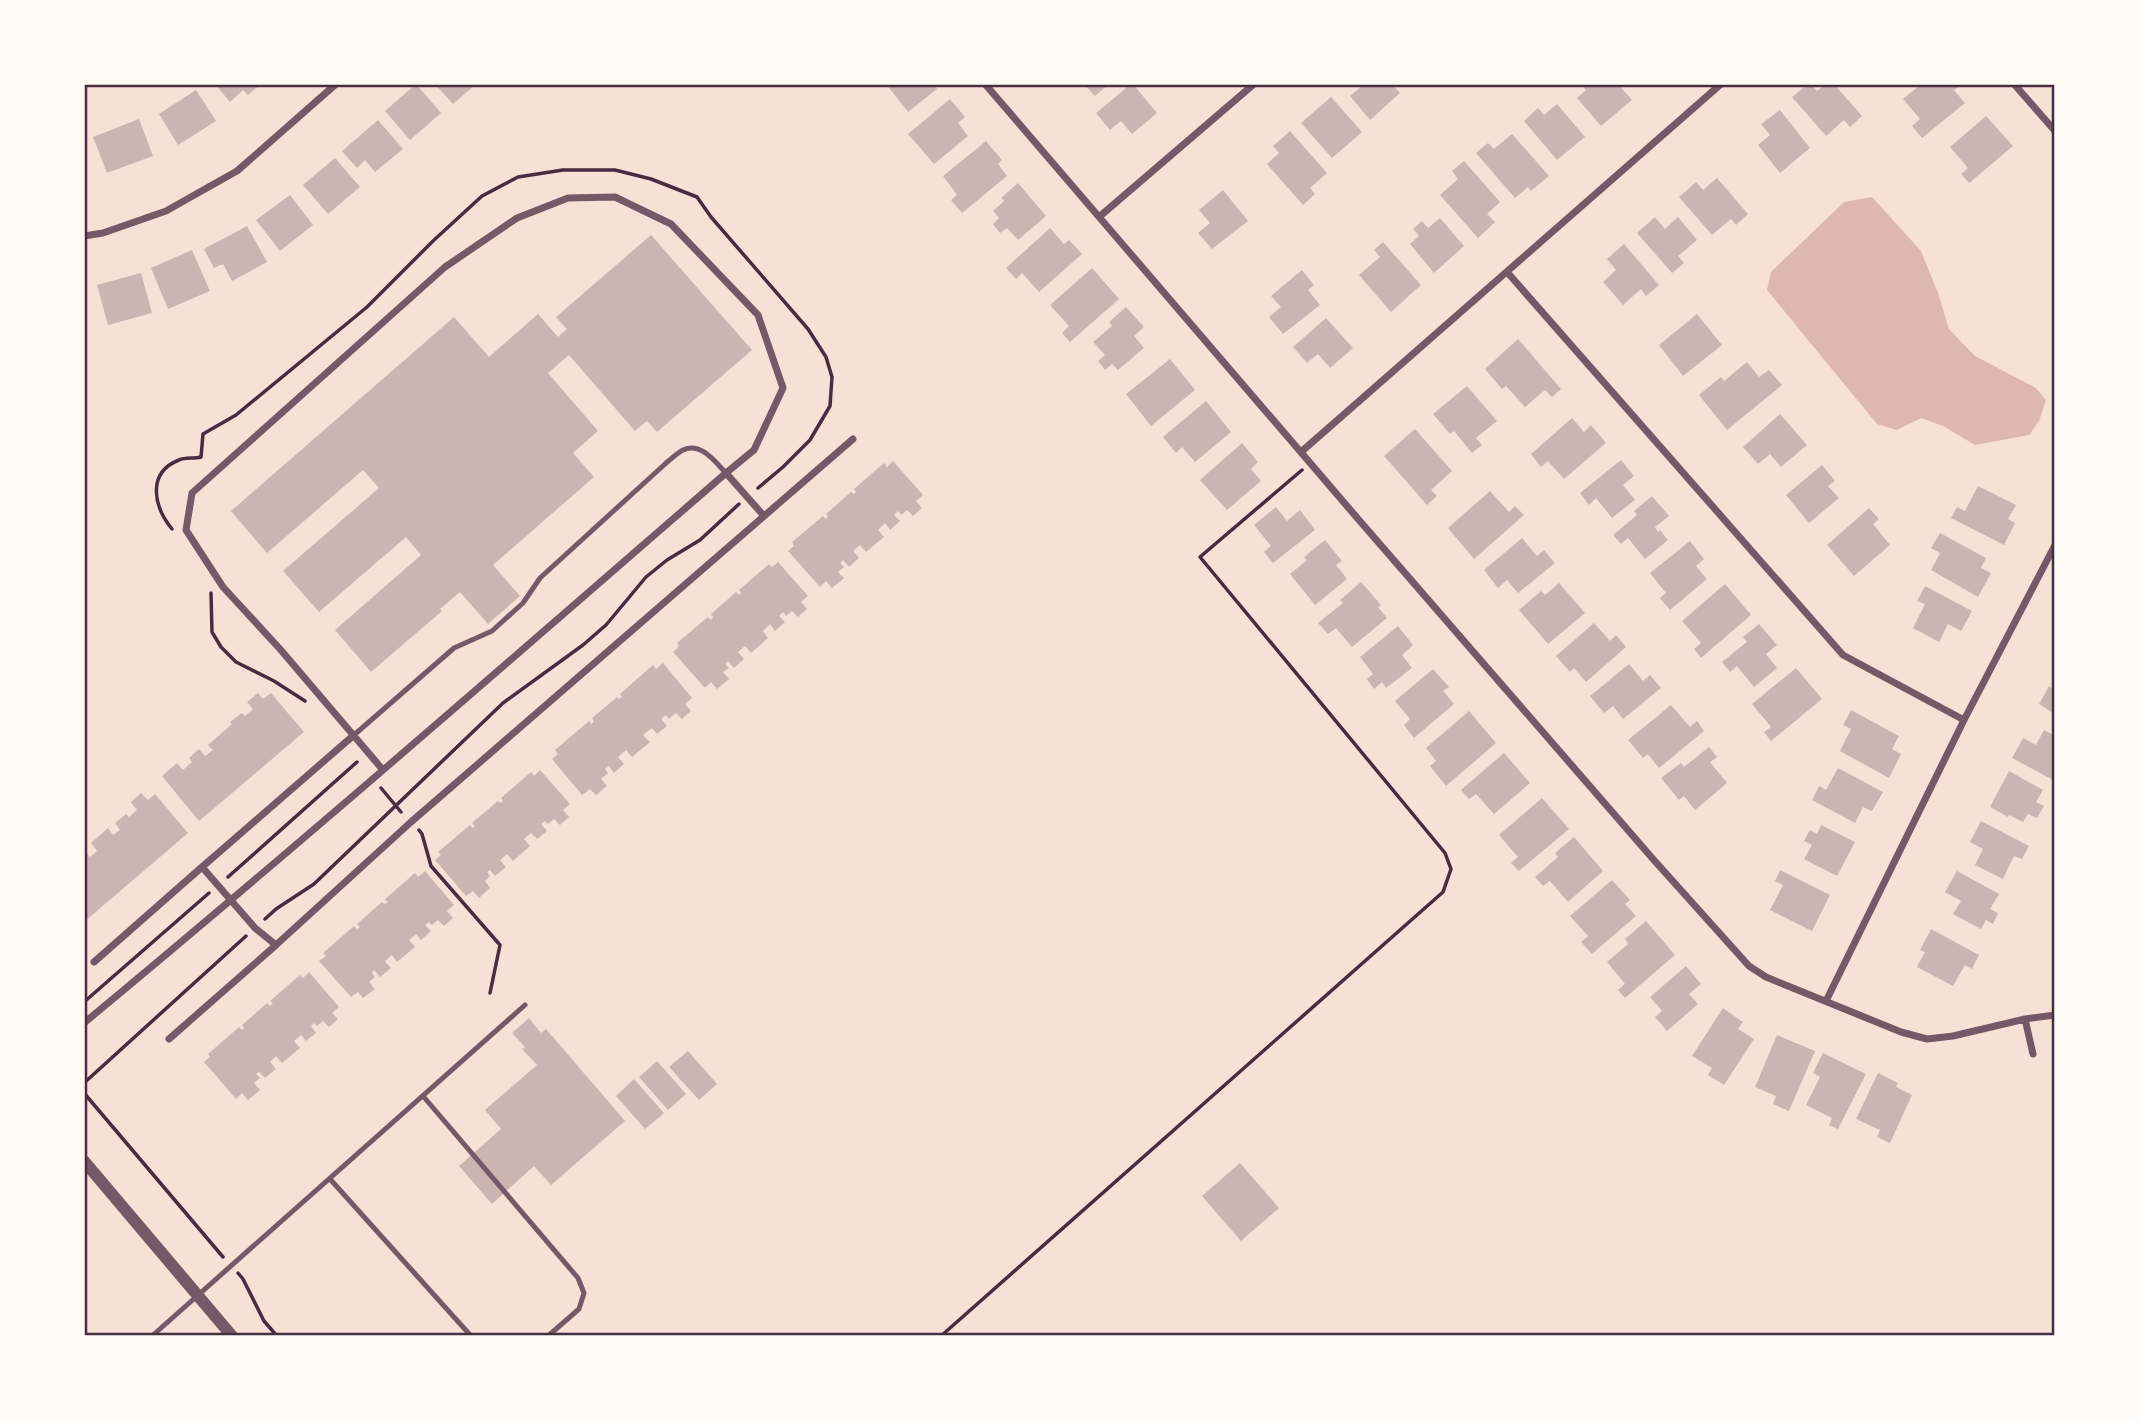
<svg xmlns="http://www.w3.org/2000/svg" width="2139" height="1420" viewBox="0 0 2139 1420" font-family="Figtree,sans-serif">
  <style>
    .water { fill: #dcb8b0 }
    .building { fill: #ccb4b1 }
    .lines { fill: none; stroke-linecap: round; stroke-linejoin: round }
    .path { stroke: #4a2c40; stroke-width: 3.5 }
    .service { stroke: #755966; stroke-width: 5 }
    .minor { stroke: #755966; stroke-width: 7 }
    .tertiary { stroke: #755966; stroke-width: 12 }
    .neatline { fill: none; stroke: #4a2c40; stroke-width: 2.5 }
  </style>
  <rect width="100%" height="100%" fill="#f7e1d7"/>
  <!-- water -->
  <path class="water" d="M1872,197L1921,251L1938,293L1949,329L1975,356L2036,388L2046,400L2039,421L2029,435L1975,445L1943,426L1921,418L1897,430L1877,424L1767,290L1771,272L1844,202Z"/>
  <!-- building -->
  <path class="building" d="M215,84H261L248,95L243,90L230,102Z
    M416,84L441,113L410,140L385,111Z
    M435,84H476L453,104Z
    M886,84H933L937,89L908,112Z
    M1084,84H1109L1095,96Z
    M1131,84H1133L1157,113L1132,134L1121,121L1110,130L1096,113Z
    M1364,84H1392L1400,93L1370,120L1350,96Z
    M1581,84H1618L1632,100L1601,126L1577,98L1586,90Z
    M1808,84H1811L1817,91L1826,84H1834L1862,116L1850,127L1844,120L1826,136L1792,97Z
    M1921,84H1962L1954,90L1965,103L1922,138L1912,126L1920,119L1903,99Z
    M196,90L216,121L178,145L159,114Z
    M1331,97L1362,132L1332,158L1301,123Z
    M950,99L965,117L958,123L968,136L934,164L908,134Z
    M1557,104L1585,137L1557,160L1524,121L1538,108L1544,115Z
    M1780,110L1810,148L1780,173L1758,145L1770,135L1761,124Z
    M1986,116L2013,146L1969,183L1961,174L1968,168L1950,147Z
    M139,119L153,156L107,173L93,137Z
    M378,120L403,149L375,172L365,160L357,168L342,151Z
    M1290,131L1327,173L1310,188L1315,194L1303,205L1267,164L1279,153L1273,146Z
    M1512,134L1549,176L1531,191L1528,187L1515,198L1476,153L1488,143L1494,149Z
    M986,141L1002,160L998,164L1007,176L962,213L951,200L957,195L943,176Z
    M335,158L360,187L328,214L303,185Z
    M1464,161L1500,202L1487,214L1495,222L1478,238L1440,195L1458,179L1452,171Z
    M1717,178L1748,214L1736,225L1731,219L1712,235L1679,197L1696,182L1703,190Z
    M1018,183L1046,216L1018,240L1007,228L1000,233L993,224L999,218L993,211L1004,201L1001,198Z
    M1223,190L1248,221L1212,249L1198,233L1210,223L1199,210Z
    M290,195L313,225L280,251L256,220Z
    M1655,217L1665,229L1678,217L1697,240L1678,256L1684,263L1672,273L1637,233Z
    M1440,218L1464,246L1434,273L1410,244L1419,236L1413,229L1422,221L1428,228Z
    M247,226L267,262L232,281L223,264L214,268L204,249Z
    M1050,228L1064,244L1069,240L1082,254L1039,292L1022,273L1016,279L1006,268Z
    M651,235L752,350L657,432L647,421L635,431L569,355L548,373L598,431L573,453L594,477L493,565L520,596L488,624L460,592L440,609L442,611L371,672L335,630L421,555L406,537L319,612L283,571L379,488L363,470L267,553L231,511L454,317L489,357L538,314L558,337L567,329L556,317Z
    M1383,242L1421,285L1391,312L1359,275L1380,257L1374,250Z
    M1624,244L1659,285L1646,296L1641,289L1623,305L1603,282L1616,270L1607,259Z
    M192,250L210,291L168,309L151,268Z
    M1092,268L1119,299L1070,342L1062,333L1069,326L1050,305Z
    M1302,270L1314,285L1308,290L1320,305L1283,334L1269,317L1281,307L1271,296Z
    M141,273L152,313L108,325L97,285Z
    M1126,307L1144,327L1134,336L1144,348L1118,370L1112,364L1105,370L1098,361L1105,355L1093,342L1112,326L1109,322Z
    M1697,314L1722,345L1683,376L1659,345Z
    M1326,318L1353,348L1330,368L1318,354L1307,363L1293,347Z
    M1518,339L1561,389L1552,397L1545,390L1525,407L1506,386L1502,389L1485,369Z
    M1170,359L1195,390L1151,426L1126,394Z
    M1747,362L1759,377L1769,370L1782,385L1727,430L1699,395L1721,377L1724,381Z
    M1467,386L1497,421L1476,438L1482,445L1472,453L1454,431L1450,434L1433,414Z
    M1206,401L1231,432L1195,462L1182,447L1176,453L1163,437Z
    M1780,414L1807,445L1781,467L1770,454L1758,464L1743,447Z
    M1572,418L1584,432L1591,425L1606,443L1564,479L1548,461L1541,467L1531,454Z
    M1415,429L1452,471L1431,490L1437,496L1427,505L1384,456Z
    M1242,443L1258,462L1251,469L1261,481L1227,510L1200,480Z
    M1621,460L1634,476L1623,485L1635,500L1612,518L1596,498L1589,505L1580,493Z
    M893,461L923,495L916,501L922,508L913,516L907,510L901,515L898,511L894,515L900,521L890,530L885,523L878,530L884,537L866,552L860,545L853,551L859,558L849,567L843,560L840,563L844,567L838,572L844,578L832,588L826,581L820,587L788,551L794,546L792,542L823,516L826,519L828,516L826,514L851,492L854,494L856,492L854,489L884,463L887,467Z
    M1822,465L1835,481L1828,486L1839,498L1809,523L1786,495Z
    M1978,486L2016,505L2008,519L2015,523L2004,545L1951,518L1957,507L1965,511Z
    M1490,491L1509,512L1515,506L1524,515L1474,559L1448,528Z
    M1652,496L1669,516L1655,527L1658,532L1660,530L1668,540L1645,559L1628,538L1621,544L1613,535L1637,515L1634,511Z
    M1276,507L1287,521L1300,510L1315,530L1273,563L1264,552L1271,546L1254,525Z
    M1869,508L1879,519L1873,524L1890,545L1854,576L1827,545Z
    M1940,533L1986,558L1981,568L1991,573L1978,597L1931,570L1940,553L1931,548Z
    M1522,538L1537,556L1544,550L1555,563L1518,593L1507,580L1498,588L1484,570Z
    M1325,540L1342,561L1336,565L1347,579L1315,605L1290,574L1307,560L1304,557Z
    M1690,541L1704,559L1696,566L1707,579L1670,610L1660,598L1666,593L1650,573Z
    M778,562L808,596L801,602L807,609L798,617L792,611L786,616L783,612L779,616L785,622L775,631L770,624L763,631L768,638L751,653L745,646L738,652L744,659L734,668L728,661L725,664L729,668L723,672L729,679L717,689L711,682L705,688L673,652L679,646L677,643L708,617L711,620L713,617L711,614L736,592L739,595L741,593L739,590L769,564L772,567Z
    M1361,582L1381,605L1378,607L1387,618L1352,647L1336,628L1328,634L1318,623L1343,603L1340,600Z
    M1559,583L1585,613L1548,644L1519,610L1541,591L1545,595Z
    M1725,584L1751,615L1701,658L1694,649L1701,643L1682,621Z
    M1925,586L1972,611L1961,631L1948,624L1939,642L1913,628L1925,604L1917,601Z
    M1594,623L1610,641L1616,635L1626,647L1586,682L1574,668L1570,672L1556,656Z
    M1759,624L1777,645L1766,654L1777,668L1754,687L1737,666L1730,672L1722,662L1747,642L1743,637Z
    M1398,626L1413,645L1402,655L1412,668L1386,688L1382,682L1374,689L1367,679L1373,674L1360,657Z
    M663,663L692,698L685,704L691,711L682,719L676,713L669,719L666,715L661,719L667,726L657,734L652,728L643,735L650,742L632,757L626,750L618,757L624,764L614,773L609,766L605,769L608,773L601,779L607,786L596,795L590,789L582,795L552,759L558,754L555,750L589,721L591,724L594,722L592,718L617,697L619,699L622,697L620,694L653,665L656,669Z
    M1629,664L1643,681L1650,675L1661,688L1623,719L1613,706L1604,713L1590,696Z
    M1796,668L1822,699L1771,741L1764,732L1771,727L1752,704Z
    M1433,669L1449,687L1443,691L1454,704L1414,738L1404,725L1410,719L1395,701Z
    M2049,686L2053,689L2055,686V714L2039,704Z
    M258,693L263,699L271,693L304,732L199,821L162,776L177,763L183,770L192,762L189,758L199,749L205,756L213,750L208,745L232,724L230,722L242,713L245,716L253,709L247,702Z
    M1671,705L1690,727L1697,721L1704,731L1659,768L1648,754L1643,758L1628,740Z
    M1851,710L1899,736L1892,749L1901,754L1889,778L1840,751L1851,729L1843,725Z
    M1469,711L1496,743L1446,786L1430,766L1436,761L1426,748Z
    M2044,730L2055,736V781L2012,758L2023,738L2036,745Z
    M1709,747L1717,757L1710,762L1727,783L1695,810L1684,796L1679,800L1661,778L1681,763L1684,767Z
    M1504,753L1530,783L1494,814L1476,794L1469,799L1461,790Z
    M1838,768L1883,792L1872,811L1863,807L1855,823L1812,800L1819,786L1826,790Z
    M540,770L570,804L563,810L569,817L560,825L554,819L548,824L545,821L541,824L547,831L537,839L531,833L524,839L530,846L513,861L507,854L500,860L506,867L495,876L490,870L487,872L490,876L485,881L490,888L479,898L473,891L466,896L435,860L441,855L438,852L470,825L473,828L475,826L472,823L498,801L500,803L503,801L501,798L531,772L534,776Z
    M2009,771L2043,790L2036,802L2044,806L2037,818L2028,814L2023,822L2009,815L2008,817L1990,807Z
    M141,793L148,800L155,794L188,833L84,922V851L90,857L97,851L91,843L108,828L113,835L120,830L115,823L126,814L129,817L137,810L131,802Z
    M1542,798L1569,829L1519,871L1511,863L1518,857L1499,835Z
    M1981,821L2029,846L2022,859L2014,856L2003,879L1975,865L1983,849L1970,842Z
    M1821,825L1855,842L1837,876L1804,859L1812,845L1804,841L1810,830L1817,834Z
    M1574,837L1603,871L1568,902L1550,881L1543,886L1535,877L1558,857L1555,853Z
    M1780,870L1830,895L1812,931L1770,910L1783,885L1775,881Z
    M425,871L454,905L447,911L453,918L444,926L438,920L432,925L429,922L425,925L431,931L421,940L416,934L409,940L415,947L397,962L392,955L385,961L391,968L380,977L374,970L372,973L375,977L369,982L375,989L363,998L358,992L351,997L319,961L326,956L323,953L354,926L357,929L360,927L357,924L382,902L385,904L388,902L385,899L415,873L418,877Z
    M1957,871L1999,894L1990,909L1998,913L1993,924L1986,920L1981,929L1953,914L1961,901L1945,892Z
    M1612,880L1630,900L1625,904L1636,916L1592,954L1581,942L1588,936L1570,916Z
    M1646,921L1675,955L1625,998L1618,990L1625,984L1607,962L1628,944L1625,939Z
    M1931,929L1979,955L1972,969L1965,965L1953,986L1917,967L1925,952L1920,950Z
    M1686,966L1701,984L1689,994L1698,1004L1667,1031L1655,1017L1662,1011L1650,997Z
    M309,972L339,1007L332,1013L338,1019L329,1027L323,1021L317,1026L314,1023L311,1026L316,1033L306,1041L301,1035L294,1041L300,1048L282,1063L276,1056L270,1062L276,1069L265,1078L259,1072L256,1074L260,1078L254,1083L260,1090L248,1100L242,1093L236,1099L204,1062L210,1057L208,1054L239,1027L242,1030L244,1028L242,1025L267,1003L270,1006L273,1003L270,1001L300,975L303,978Z
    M1723,1008L1743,1022L1738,1029L1754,1039L1724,1085L1708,1075L1712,1068L1692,1056Z
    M529,1018L541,1033L546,1029L625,1121L551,1185L534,1166L492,1204L459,1166L501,1129L485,1110L537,1065L522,1049L525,1047L512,1033Z
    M1777,1035L1815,1051L1789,1111L1773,1104L1776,1096L1755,1087Z
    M688,1051L717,1084L699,1100L669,1067Z
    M1823,1053L1866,1074L1838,1129L1829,1125L1832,1118L1806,1105L1820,1077L1813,1073Z
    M657,1061L686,1094L668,1110L639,1077Z
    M1878,1073L1898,1083L1896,1087L1912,1095L1890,1143L1877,1137L1880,1130L1856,1119Z
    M634,1079L664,1113L645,1129L616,1096Z
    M1240,1163L1279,1208L1241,1241L1202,1196Z"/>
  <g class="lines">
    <!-- path -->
    <path class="path" d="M172,529C154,507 146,473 179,460C185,457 194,459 201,457L203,434L236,415L367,307L433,241L482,196L518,177L563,170H615L651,179L697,197L711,217L808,329L826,357L832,377L830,406L810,440L783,467L758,488
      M211,593L212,632L221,647L236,662L274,681L305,701
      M381,788L401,812
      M419,830L422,834L431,866L500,945L490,993
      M228,877L357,762
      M265,919L276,909L314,884L503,703L583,645L606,625L646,577L667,560L700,540L739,504
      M84,1002L209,893
      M84,1083L246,936
      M84,1093L223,1257
      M238,1273L243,1279L264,1321L277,1336
      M941,1336L1443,892L1451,869L1445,853L1200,557L1302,470"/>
    <!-- service -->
    <path class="service" d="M354,735L454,648L492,631L523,603L540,578L665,464C670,460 677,453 683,450C701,441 716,463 726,473
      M423,1096L578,1278L584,1293L579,1309L548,1336
      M330,1179L471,1336
      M152,1336L525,1005"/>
    <!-- minor -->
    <path class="minor" d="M985,84L1359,520L1653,859L1749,966L1766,977L1788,986L1901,1032L1927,1039L1953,1036L2025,1019L2055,1015
      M2014,84L2055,131
      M1099,217L1254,84
      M84,236L103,233L166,211L237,171L336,84
      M1507,272L1843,655L1964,720
      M1301,452L1721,84
      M726,473L764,516
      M276,945L411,822L853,439
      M94,962L202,867
      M1826,1001L1964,720L2055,545
      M2025,1019L2033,1054
      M84,1023C301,843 513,658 726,473L754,450L783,388L758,315L671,224L615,197L568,198L517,218L445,267L192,493L186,530L223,587L280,649L383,770
      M169,1039L276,945L255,928L202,867L354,735"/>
    <!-- tertiary -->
    <path class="tertiary" d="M84,1161L232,1336"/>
  </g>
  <!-- border -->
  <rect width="2139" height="1420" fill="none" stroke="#fffaf5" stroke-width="172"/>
  <rect x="86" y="86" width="1967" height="1248" class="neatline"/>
</svg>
